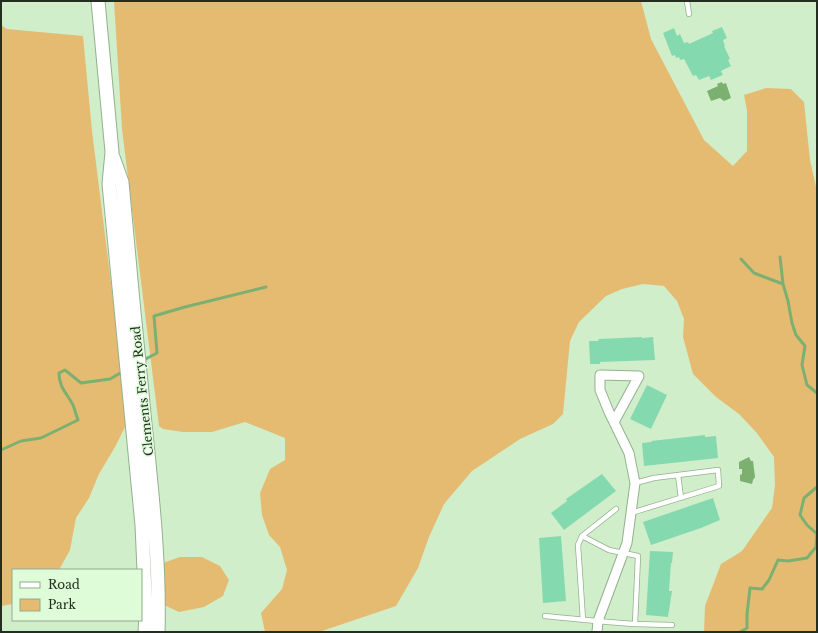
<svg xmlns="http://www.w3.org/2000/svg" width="818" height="633" viewBox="0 0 818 633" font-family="'Libre Baskerville',serif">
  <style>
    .green { fill: #e5bb72 }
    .water { fill: #7bb071 }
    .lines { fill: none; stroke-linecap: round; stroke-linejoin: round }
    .stream { stroke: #7bb071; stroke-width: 3 }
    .building { fill: #84daae }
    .lane-casing { stroke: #94b08e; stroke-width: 6 }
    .street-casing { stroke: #94b08e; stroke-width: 11 }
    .secondary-casing { stroke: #94b08e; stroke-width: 15 }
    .lane { stroke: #fff; stroke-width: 4.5 }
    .street { stroke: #fff; stroke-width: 9 }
    .secondary { stroke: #fff; stroke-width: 13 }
    .labels { text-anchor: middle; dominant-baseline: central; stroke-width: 3; stroke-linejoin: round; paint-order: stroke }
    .street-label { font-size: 12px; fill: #232e21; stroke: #defcd8 }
  </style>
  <rect width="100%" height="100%" fill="#d1eecb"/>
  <!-- green -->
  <path class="green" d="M114,1H641L651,39L704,140L733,166L747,151V110L744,95L766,88L791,89L804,102L810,160L817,191V632H704L705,606L721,564L742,551L772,508L775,485L774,457L756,432L739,414L716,397L693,374L683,337L684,319L677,301L664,286L643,284L622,289L606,296L579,322L570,341L563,414L553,424L520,439L472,471L444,504L429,537L418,568L396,606L319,632H265L261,613L282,589L287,570L280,547L269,535L262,515L260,493L270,469L285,460V438L245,422L212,432H183L163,429L159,426L122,129Z
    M1,25L7,29L83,36L92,131L127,411V423L115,447L99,474L89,498L76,518L70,550L59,570H13V604L1,606Z
    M180,557H202L220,566L229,580L223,596L204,607L179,612L162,604L160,564Z"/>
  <!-- water -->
  <path class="water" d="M722,82L723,84L726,83L731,98L724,101L720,98L711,101L707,91L718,86L717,84Z
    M749,457L751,461H753L755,477L753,480L752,484L740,481V475L742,474V469H739V462Z"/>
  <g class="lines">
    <!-- stream -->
    <path class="stream" d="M780,257L783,284L788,301L792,323L796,335L805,346L802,365L807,385L817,393
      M741,259L754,273L783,284
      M142,361L157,353L154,316L185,307L266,287
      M1,450L21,441L41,438L78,420C76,415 75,410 73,405C67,393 59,388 59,373L65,370L81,383L110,379L124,371
      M740,632L747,628V614L750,588L762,589L769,580L778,560L788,561L807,558L816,547L817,534L807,525L800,515L804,498L817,487"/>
  </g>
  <!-- building -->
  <path class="building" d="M722,27L727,38L723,40L725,46H724L730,59L728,60L731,66L721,71L723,75L711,80L709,76L699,80L696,75L693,76L684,59L680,60L679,57L676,58L675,55L672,56L663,33L674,28L677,36L680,34L684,43L688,42L689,44L713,33L712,31Z
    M642,337V338L653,337L655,360L600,362V364H590L589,341H598L599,339Z
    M647,385L667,395L651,429L630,419Z
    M705,435V437L716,436L718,458L644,466L642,443L652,442L651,441Z
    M602,474L616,491L564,530L551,513L567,501L566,499Z
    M713,498L720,520L701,528L651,545L643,522Z
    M561,536L566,601L543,603L539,538Z
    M650,551L673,552L672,563H671L669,591H672L668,617L646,615Z"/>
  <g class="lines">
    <defs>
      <path id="lane" d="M687,1L689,14
        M678,475L681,498
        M631,513L719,486L718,470L654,478L635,483
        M582,536L616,509
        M545,616C575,619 605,622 635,624L638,556L609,550L582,536L578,545L583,620
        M635,624L672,625"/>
      <path id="street" d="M597,632L598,621L627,543L635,483L629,453L609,412L600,390V375L639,376L614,422"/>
      <path id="secondary" d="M98,1L112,152L109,184L142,525L146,616L145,632
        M113,157L122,182C129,263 137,343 145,424C152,492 160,563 158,632"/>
    </defs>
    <!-- lane casing -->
    <use href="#lane" class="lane-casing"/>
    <!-- street casing -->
    <use href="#street" class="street-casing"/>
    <!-- secondary casing -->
    <use href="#secondary" class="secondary-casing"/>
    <!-- lane -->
    <use href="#lane" class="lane"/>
    <!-- street -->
    <use href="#street" class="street"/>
    <!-- secondary -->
    <use href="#secondary" class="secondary"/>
  </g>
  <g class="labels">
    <!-- street labels -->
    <g class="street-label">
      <text transform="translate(142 391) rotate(-96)">Clements Ferry Road</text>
    </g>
  </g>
  <!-- border -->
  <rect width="818" height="633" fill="none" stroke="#232e21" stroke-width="4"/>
  <!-- legend -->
  <rect x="12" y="569" width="130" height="52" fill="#defcd8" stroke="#93aa8f"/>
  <rect x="20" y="582" width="20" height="6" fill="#ffffff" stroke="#93aa8f"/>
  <text x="48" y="589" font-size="12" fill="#232e21">Road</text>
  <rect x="20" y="599" width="20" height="12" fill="#e5bb72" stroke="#93aa8f"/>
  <text x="48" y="609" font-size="12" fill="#232e21">Park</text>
</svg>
